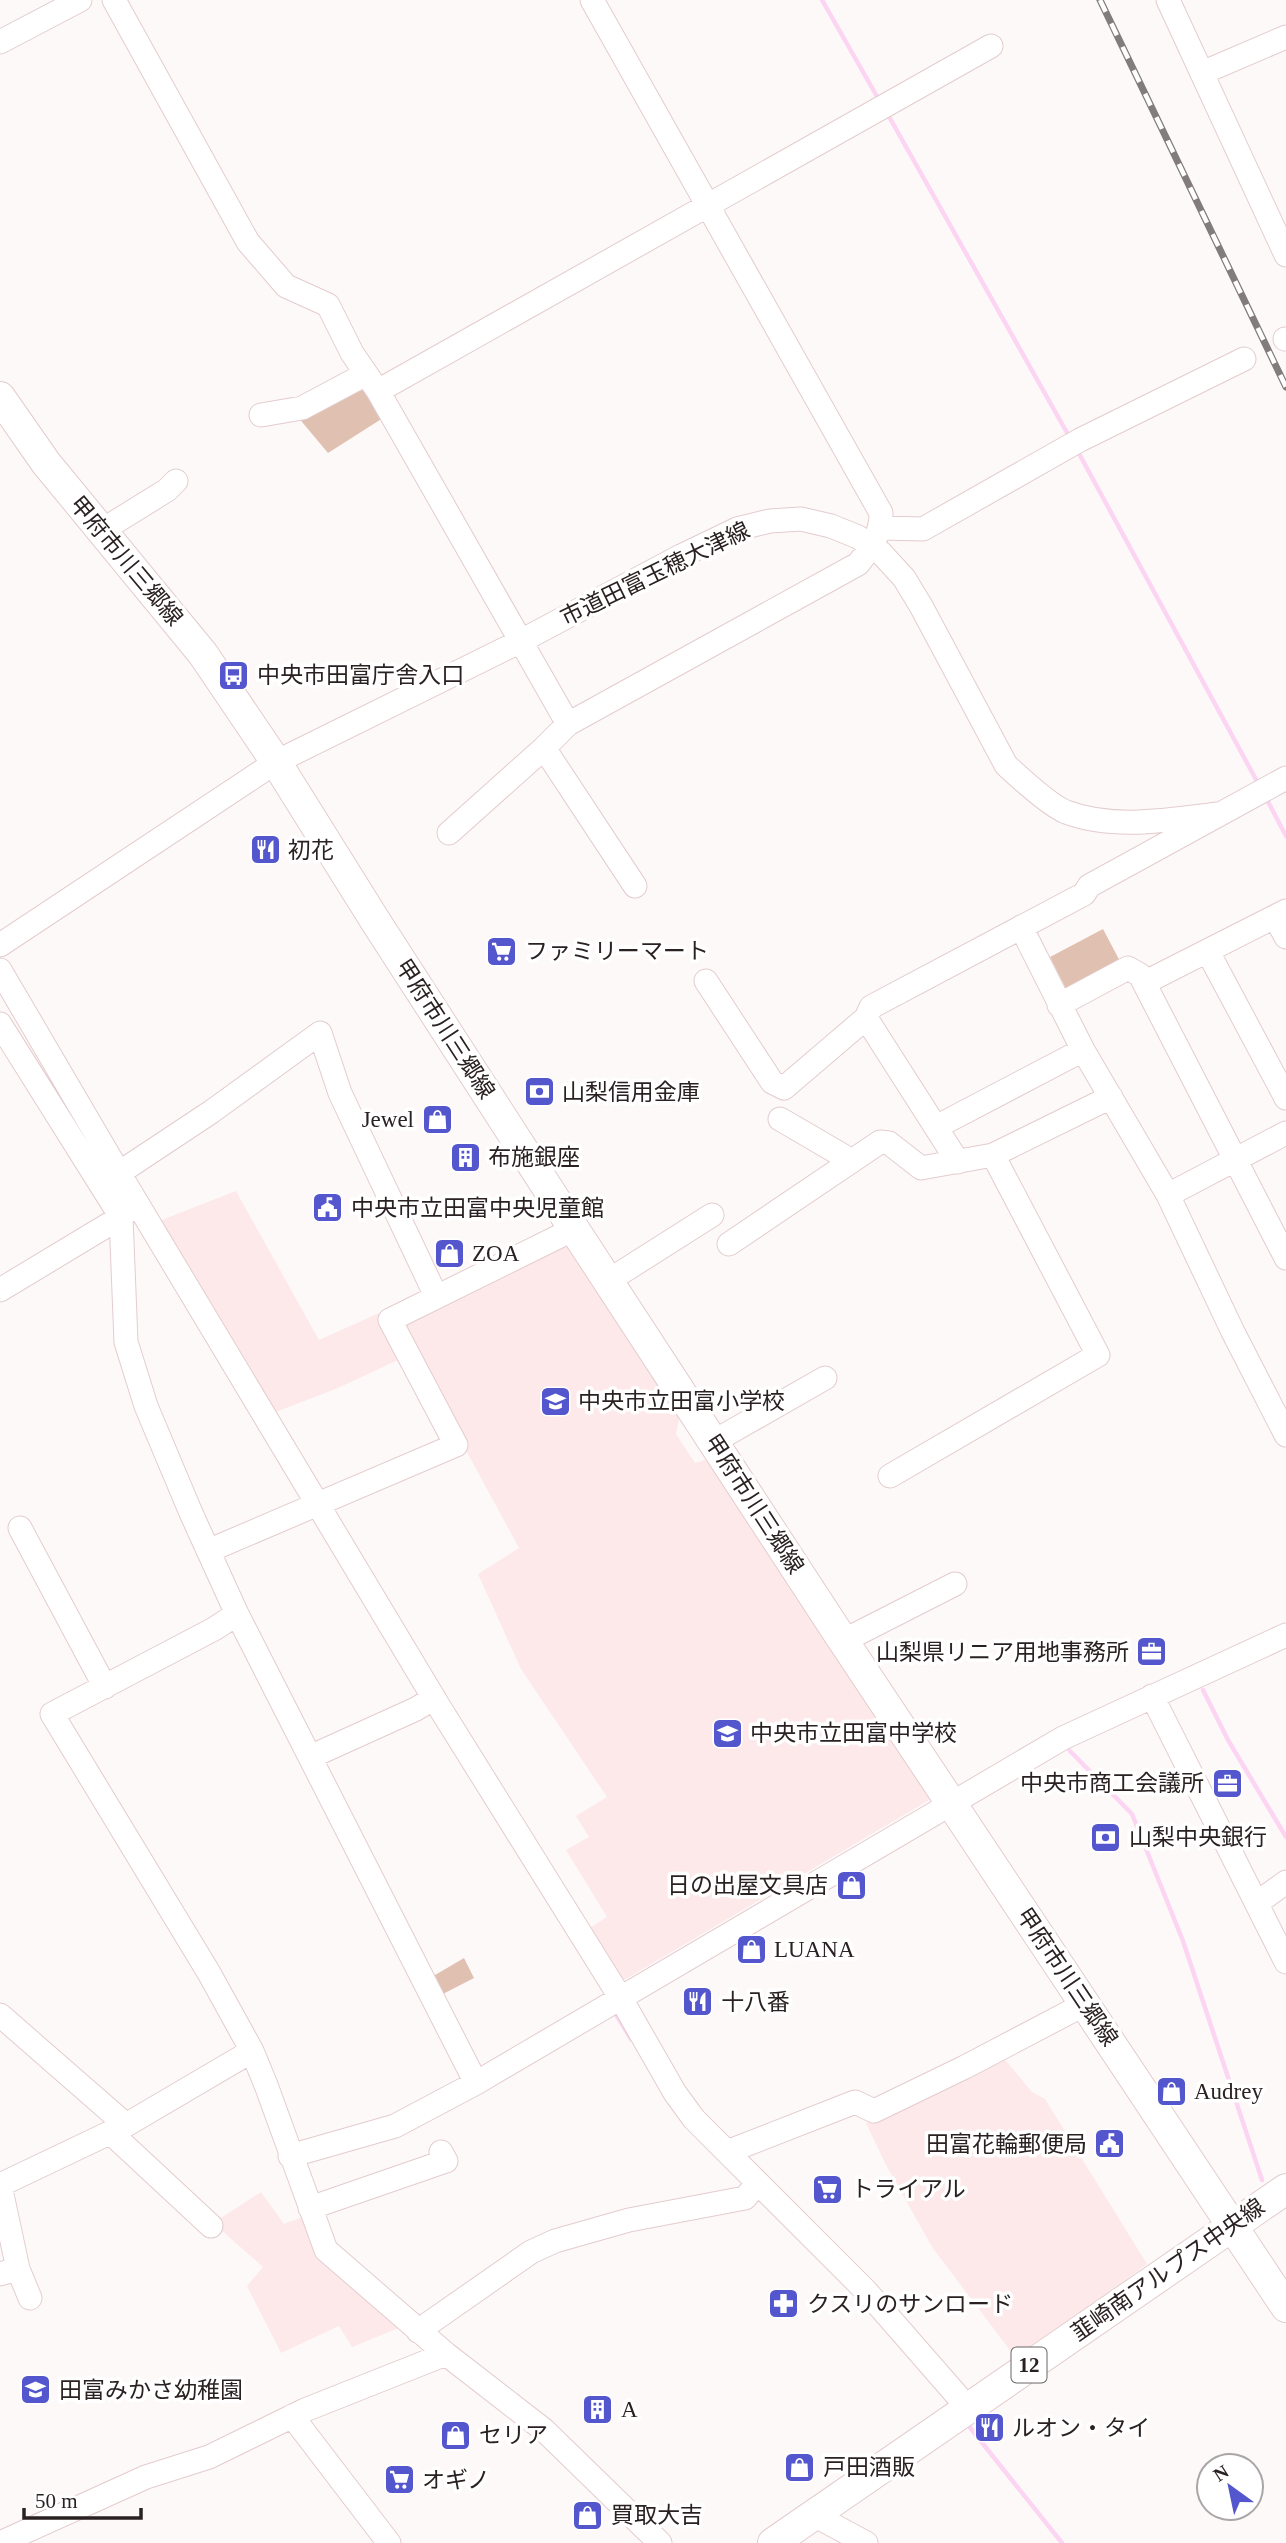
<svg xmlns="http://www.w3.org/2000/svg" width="1286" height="2543" viewBox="0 0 1286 2543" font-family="'Times New Roman','Noto Sans JP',serif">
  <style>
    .built { fill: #fde9ea }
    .green { fill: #e0c1b1 }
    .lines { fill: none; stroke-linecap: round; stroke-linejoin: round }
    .stream { stroke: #fbd5f2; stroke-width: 4.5 }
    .minor-casing { stroke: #e3ccce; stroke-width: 25 }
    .major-casing { stroke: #e3ccce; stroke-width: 32 }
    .minor { stroke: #fff; stroke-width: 23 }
    .major { stroke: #fff; stroke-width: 30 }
    .rail-casing { stroke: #837c7d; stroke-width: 7 }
    .rail { stroke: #fff; stroke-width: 4.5; stroke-dasharray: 13; stroke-linecap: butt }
    .labels { text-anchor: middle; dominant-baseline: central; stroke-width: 7; stroke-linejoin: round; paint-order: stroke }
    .shield { fill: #fff; stroke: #6a6464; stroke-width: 2 }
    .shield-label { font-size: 21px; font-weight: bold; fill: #2a2122 }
    .street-label { font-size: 23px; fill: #2a2122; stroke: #fff }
    .poi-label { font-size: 23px; fill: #2a2122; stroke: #fff; text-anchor: start }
  </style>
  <rect width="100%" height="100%" fill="#fef9f9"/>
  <!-- built -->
  <path class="built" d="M236,1191L319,1340L379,1313L399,1322L568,1238L680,1414L676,1434L695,1463L711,1458L931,1799L619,1983L586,1930L607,1917L566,1850L589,1837L576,1816L607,1797L521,1669L478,1574L519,1548L413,1353L338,1388L268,1415L154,1223Z
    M1002,2056L1032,2092L1045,2099L1147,2264L1018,2361L932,2247L886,2165L866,2123Z
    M261,2192L284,2224L305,2216L401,2327L352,2347L339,2326L281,2353L247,2286L263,2267L213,2223Z"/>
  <!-- green -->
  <path class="green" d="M364,386L383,418L328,453L297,416Z
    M1103,929L1122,965L1068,993L1050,957Z
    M464,1958L474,1978L439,1996L430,1978Z"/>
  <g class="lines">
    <!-- stream -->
    <path class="stream" d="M822,0L879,100
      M887,113L1070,438
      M1076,448L1259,785
      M1265,796L1286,836
      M1203,1690L1228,1740L1286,1837
      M1070,1751L1132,1814L1183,1941L1262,2180
      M614,2011L631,2039
      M968,2425L1062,2543"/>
    <defs>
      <path id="minor" d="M114,0L248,242L286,286L328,305L352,353L378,391L568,724L858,564C871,548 881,535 881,513L592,0
        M1168,0L1286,255
        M0,42L80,0
        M1202,73L1286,37
        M1285,339H1286
        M378,391L991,46
        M261,415L302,408L366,374
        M881,528L923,529L1080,440L1244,359
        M101,531L167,490L176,481
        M568,724L544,748L635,886
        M449,833L544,748
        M1275,917L1286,937
        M1021,927L1083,1050L1168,1195L1233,1332L1286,1435
        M0,945L276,762L521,641L681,556L737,529L770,521L801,519L831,526L858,537L881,553L904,578L921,606L1006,765C1021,779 1049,805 1066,812C1114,830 1169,820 1218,814
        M1208,952L1286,1098
        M0,970L119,1173
        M706,981L772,1082L784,1088L866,1018L871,1007L1084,894L1089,886L1286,778
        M1144,983L1286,911
        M1059,1005L1128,968L1140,975L1286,1258
        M866,1018L958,1162
        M0,1024L121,1217L126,1342L146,1406L191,1513L237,1614L476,2083
        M780,1119L852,1161
        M936,1127L1083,1050
        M1168,1195L1286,1133
        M729,1244L880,1142L889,1143L921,1168L993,1155L1111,1097
        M608,1281L712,1215
        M0,1290L121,1217L130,1209
        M436,1296L340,1093L320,1033L211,1112L119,1173L438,1705L620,1997L675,2093L694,2119L866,2291L968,2408
        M713,1442L825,1378
        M890,1476L1098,1355L993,1155
        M20,1528L105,1687
        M208,1551L456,1445L390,1320L574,1229
        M237,1614L214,1629L52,1714L209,1973L252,2051
        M843,1641L955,1584
        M1152,1696L1286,1962
        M310,1757L416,1709L434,1698
        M1257,1903L1286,1882
        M0,2015L126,2125
        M111,2133L211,2226
        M727,2152L855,2102L874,2111L965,2067L1085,2004
        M290,2156L395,2126L476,2083L1063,1738L1286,1635
        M0,2185L126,2125L252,2051L266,2085L326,2250L446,2354L544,2430L660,2543
        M310,2208L446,2161L441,2152
        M18,2269L30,2298
        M0,2274L18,2269L0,2185
        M418,2331L531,2252L555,2241L629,2220L745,2198L758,2183
        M292,2416L389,2543
        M814,2515L866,2543
        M0,2543L146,2477L209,2457L305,2410L446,2354"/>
      <path id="major" d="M0,397L46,463L203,654L276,762L376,922L574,1229L834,1627L1286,2307
        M773,2543L1286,2189"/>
    </defs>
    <!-- minor casing -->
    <use href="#minor" class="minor-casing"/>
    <!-- major casing -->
    <use href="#major" class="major-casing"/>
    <!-- minor -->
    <use href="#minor" class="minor"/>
    <!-- major -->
    <use href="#major" class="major"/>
    <defs>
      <path id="rail" d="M1100,0L1286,387"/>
    </defs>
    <!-- rail casing -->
    <use href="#rail" class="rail-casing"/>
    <!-- rail -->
    <use href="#rail" class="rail"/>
  </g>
  <!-- icons -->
  <defs>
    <symbol id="bus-square" viewBox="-11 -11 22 22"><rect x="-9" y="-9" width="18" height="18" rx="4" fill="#5356cd" stroke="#fff"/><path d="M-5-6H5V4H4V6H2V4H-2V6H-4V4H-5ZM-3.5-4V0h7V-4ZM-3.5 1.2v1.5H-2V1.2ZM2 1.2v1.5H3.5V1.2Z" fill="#fff"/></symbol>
    <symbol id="restaurant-square" viewBox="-11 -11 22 22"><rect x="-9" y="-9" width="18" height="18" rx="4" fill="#5356cd" stroke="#fff"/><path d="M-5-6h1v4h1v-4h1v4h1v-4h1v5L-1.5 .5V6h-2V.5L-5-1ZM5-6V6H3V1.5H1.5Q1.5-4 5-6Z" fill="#fff"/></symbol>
    <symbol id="supermarket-square" viewBox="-11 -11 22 22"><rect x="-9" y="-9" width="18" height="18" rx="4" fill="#5356cd" stroke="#fff"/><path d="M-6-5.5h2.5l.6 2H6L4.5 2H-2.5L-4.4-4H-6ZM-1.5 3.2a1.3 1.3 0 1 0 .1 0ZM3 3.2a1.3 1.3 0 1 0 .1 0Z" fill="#fff"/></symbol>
    <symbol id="bank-square" viewBox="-11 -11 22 22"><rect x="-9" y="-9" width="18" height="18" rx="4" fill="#5356cd" stroke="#fff"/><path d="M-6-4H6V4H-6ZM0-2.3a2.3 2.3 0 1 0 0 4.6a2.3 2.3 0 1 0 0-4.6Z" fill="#fff"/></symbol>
    <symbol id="shop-square" viewBox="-11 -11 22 22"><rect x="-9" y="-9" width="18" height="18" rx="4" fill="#5356cd" stroke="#fff"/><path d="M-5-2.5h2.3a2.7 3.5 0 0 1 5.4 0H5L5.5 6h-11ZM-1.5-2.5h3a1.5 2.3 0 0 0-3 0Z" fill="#fff"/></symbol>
    <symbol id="building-square" viewBox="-11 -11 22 22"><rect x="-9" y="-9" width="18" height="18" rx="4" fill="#5356cd" stroke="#fff"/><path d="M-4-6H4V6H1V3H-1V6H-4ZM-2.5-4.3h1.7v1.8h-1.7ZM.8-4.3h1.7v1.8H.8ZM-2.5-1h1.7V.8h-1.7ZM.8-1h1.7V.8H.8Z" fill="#fff"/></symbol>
    <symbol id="civic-square" viewBox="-11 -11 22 22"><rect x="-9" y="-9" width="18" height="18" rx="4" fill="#5356cd" stroke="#fff"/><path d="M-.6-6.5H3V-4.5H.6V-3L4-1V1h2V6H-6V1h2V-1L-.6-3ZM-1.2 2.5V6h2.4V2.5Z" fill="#fff"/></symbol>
    <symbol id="school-square" viewBox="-11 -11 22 22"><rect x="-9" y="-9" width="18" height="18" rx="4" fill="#5356cd" stroke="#fff"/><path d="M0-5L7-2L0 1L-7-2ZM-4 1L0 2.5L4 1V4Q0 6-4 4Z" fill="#fff"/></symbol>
    <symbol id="office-square" viewBox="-11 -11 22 22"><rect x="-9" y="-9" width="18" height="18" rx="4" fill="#5356cd" stroke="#fff"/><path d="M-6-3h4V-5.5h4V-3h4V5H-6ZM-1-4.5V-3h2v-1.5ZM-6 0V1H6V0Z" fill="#fff"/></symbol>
    <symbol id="pharmacy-square" viewBox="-11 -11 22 22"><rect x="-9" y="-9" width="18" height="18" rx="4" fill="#5356cd" stroke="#fff"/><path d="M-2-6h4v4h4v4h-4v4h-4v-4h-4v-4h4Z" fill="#fff"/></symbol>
  </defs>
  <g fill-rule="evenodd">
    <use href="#bus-square" x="216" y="658" width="35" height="35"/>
    <use href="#restaurant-square" x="248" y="832" width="35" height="35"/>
    <use href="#supermarket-square" x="484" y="934" width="35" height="35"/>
    <use href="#bank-square" x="522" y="1074" width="35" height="35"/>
    <use href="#shop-square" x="420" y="1102" width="35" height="35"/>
    <use href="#building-square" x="448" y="1140" width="35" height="35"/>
    <use href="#civic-square" x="310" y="1190" width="35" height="35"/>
    <use href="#shop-square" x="432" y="1236" width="35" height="35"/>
    <use href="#school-square" x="538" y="1384" width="35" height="35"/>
    <use href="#office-square" x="1134" y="1634" width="35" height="35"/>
    <use href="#school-square" x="710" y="1716" width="35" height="35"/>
    <use href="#office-square" x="1210" y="1766" width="35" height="35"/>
    <use href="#bank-square" x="1088" y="1820" width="35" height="35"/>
    <use href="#shop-square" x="834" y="1868" width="35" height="35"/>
    <use href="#shop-square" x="734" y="1932" width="35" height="35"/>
    <use href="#restaurant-square" x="680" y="1984" width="35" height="35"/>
    <use href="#shop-square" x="1154" y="2074" width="35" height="35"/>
    <use href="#civic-square" x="1092" y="2126" width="35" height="35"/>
    <use href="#supermarket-square" x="810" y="2172" width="35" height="35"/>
    <use href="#pharmacy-square" x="766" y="2286" width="35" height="35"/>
    <use href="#school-square" x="18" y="2372" width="35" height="35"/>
    <use href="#building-square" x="580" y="2392" width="35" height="35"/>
    <use href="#restaurant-square" x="972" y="2410" width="35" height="35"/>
    <use href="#shop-square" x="438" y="2418" width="35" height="35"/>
    <use href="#shop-square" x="782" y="2450" width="35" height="35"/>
    <use href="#supermarket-square" x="382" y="2462" width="35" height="35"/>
    <use href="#shop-square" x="570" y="2498" width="35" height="35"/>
  </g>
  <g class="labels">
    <!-- shield labels -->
    <rect class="shield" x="1011.5" y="2347.5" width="35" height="35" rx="5"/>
    <g class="shield-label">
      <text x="1029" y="2365">12</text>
    </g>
    <!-- street labels -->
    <g class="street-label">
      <text transform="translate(126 561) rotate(50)">甲府市川三郷線</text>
      <text transform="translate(655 574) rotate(-26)">市道田富玉穂大津線</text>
      <text transform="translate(445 1029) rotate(57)">甲府市川三郷線</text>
      <text transform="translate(754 1504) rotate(57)">甲府市川三郷線</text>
      <text transform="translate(1067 1977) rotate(56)">甲府市川三郷線</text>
      <text transform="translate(1168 2270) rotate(-35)">韮崎南アルプス中央線</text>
    </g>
    <!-- poi labels -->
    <g class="poi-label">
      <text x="257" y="675">中央市田富庁舎入口</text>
      <text x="288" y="850">初花</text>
      <text x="525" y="951">ファミリーマート</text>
      <text x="562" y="1092">山梨信用金庫</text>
      <text x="414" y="1119" text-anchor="end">Jewel</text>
      <text x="488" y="1157">布施銀座</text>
      <text x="351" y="1208">中央市立田富中央児童館</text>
      <text x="472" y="1253">ZOA</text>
      <text x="578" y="1401">中央市立田富小学校</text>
      <text x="1129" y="1652" text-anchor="end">山梨県リニア用地事務所</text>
      <text x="750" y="1733">中央市立田富中学校</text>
      <text x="1204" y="1783" text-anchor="end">中央市商工会議所</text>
      <text x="1129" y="1837">山梨中央銀行</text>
      <text x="828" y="1885" text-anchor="end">日の出屋文具店</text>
      <text x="774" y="1949">LUANA</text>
      <text x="721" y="2002">十八番</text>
      <text x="1194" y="2091">Audrey</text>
      <text x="1087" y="2144" text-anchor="end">田富花輪郵便局</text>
      <text x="851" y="2189">トライアル</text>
      <text x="807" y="2304">クスリのサンロード</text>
      <text x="59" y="2390">田富みかさ幼稚園</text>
      <text x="621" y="2409">A</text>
      <text x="1012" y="2428">ルオン・タイ</text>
      <text x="479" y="2435">セリア</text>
      <text x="823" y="2467">戸田酒販</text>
      <text x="422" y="2480">オギノ</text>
      <text x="611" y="2515">買取大吉</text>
    </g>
  </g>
  <!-- north arrow -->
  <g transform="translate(1230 2487) rotate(327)"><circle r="33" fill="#ffffff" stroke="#aaa6a7" stroke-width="2"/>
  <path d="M0-5L12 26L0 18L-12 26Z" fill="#5356cd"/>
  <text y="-10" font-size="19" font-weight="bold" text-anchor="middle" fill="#2a2122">N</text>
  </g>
  <!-- scale -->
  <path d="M24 2508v10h117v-10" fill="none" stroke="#2a2122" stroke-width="3.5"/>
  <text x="35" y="2508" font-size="21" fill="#2a2122" stroke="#ffffff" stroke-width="5" paint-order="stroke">50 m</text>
</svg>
